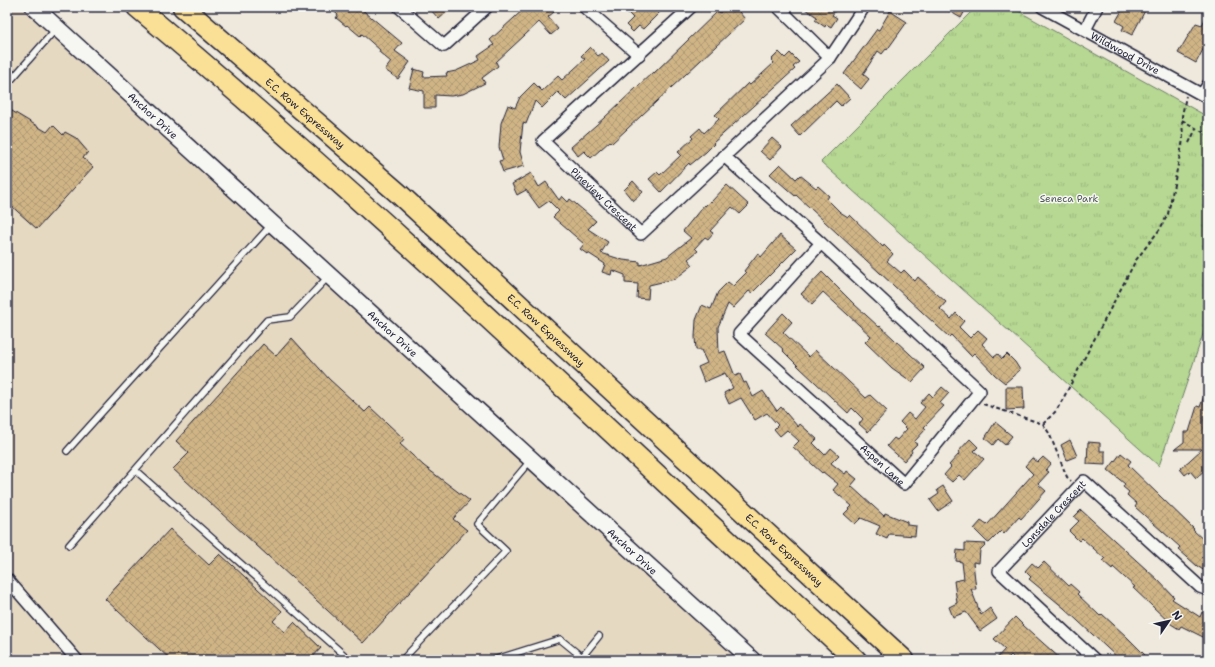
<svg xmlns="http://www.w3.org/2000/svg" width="1215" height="667" viewBox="0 0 1215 667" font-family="'Shantell Sans',sans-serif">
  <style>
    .built { fill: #e5d9c2 }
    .park { fill: url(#park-tufts); stroke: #6c7d66 }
    .building { fill: url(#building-cross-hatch); stroke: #22223b }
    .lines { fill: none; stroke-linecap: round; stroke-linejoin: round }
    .lane-casing { stroke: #22223b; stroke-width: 8 }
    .street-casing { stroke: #22223b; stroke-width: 14 }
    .secondary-casing { stroke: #22223b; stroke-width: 19 }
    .highway-casing { stroke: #22223b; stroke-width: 23 }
    .path { stroke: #22223b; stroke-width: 2; stroke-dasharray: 4 3; stroke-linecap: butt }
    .lane { stroke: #f6f6f2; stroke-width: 5.5 }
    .street { stroke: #f6f6f2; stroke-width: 11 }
    .secondary { stroke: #f6f6f2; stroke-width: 16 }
    .highway { stroke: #fadf96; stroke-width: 20 }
    .labels { text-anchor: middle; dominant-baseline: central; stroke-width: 3; stroke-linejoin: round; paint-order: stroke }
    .street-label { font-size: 10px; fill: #22223b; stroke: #f6f6f2 }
    .park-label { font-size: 10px; fill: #4e5955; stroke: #f6f6f2 }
  </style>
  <defs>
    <pattern id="park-tufts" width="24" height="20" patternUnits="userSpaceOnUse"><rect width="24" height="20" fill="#b6d892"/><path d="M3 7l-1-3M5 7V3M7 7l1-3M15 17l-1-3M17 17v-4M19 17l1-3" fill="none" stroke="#9cb97f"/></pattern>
    <pattern id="building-cross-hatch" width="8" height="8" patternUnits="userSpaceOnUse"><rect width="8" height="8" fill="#cfb485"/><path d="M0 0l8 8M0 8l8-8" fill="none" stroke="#b19a74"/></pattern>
  </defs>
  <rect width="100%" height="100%" fill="#eee9dc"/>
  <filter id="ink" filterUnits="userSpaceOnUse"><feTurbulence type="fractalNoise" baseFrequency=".025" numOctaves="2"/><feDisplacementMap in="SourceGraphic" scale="8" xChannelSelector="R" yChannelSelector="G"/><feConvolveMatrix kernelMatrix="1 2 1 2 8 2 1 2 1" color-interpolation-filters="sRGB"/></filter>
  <g filter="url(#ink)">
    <!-- built -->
    <path class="built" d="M7,7H23L745,660H7Z"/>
    <!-- park -->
    <path class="park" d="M976,7H1011L1208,117V319L1159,466L821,162Z"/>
    <!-- building -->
    <path class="building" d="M329,7H359L402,43L395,51L410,62L398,79L385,70L391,62L379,52L380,50L362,34L360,36L347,25L346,26L336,18L338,15Z
      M428,7H453L439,19Z
      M526,7H550L554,12L548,17L558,29L551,35L539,22L496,62L498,66L482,78L485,83L463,94L451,96L435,95V108H424V91L409,88L414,69L424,72L423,77L447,76L446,73L456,71L480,60L478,56L494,45L490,40Z
      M633,7H657L661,11L643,29L639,26L633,32L626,25L633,18L628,13Z
      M726,7H745L739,12L745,19L612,143L610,141L591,158L584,151L578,156L571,147L604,118L653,72L654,73L718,11L720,13Z
      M802,7H838L832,15L837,18L831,27L826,24L825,27L815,20L817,17Z
      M942,7H967L961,18Z
      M1124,7H1147L1132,35L1122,30L1124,26L1116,21Z
      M890,11L907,22L887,50L886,49L882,54L878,51L863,74L869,79L861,89L844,74L877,29L879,30Z
      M1208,13V40L1196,63L1178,53L1196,23L1202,25Z
      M590,47L598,56L602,53L609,61L566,100L558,92L542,108L535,101L526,124L523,123L520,152L524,166L503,172L499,161L503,160L499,147L501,123L508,105L515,108L520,97L534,83L542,91L558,76L562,80L585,59L581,56Z
      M779,52L785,58L790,53L799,62L793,67L795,69L713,143L714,144L706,152L690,165L689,163L661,192L649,179L657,172L660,175L681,155L678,152L693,138L691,136L700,128L704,133L719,119L715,115L748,83L750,85L774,63L771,60Z
      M837,84L850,98L841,106L836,101L800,136L791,126Z
      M7,108L47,132L53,125L63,135L65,132L76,138L88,152L83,158L93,167L37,229L7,202Z
      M772,138L782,147L770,160L760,151Z
      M780,164L796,179L800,175L816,188L818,186L829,196L827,199L840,212L848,217L850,215L883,247L884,245L893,254L887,261L901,273L904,270L915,281L918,277L946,302L940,309L951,319L956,313L964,321L959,327L970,338L978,330L987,338L982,344L994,357L998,354L1002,359L1007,354L1015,362L1020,370L1005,383L995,375L974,353L971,356L951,335L949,337L796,195L795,196L770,174Z
      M531,173L539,187L546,182L559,200L562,196L568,202L570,199L596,221L588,229L608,242L601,253L623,260L640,262V265L667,257L691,238L683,231L704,205L705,206L710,201L711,202L727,185L749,205L740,214L732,207L710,231L713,233L708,239L705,237L695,248L698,251L688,259L693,265L675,279L649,285L648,299L637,298L638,284L625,283V275L612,270L611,275L602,272L605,264L588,253L587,254L580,249L584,244L553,217L559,211L549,201L539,208L526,190L517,195L512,184Z
      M633,181L643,192L633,201L624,190Z
      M780,235L796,249L752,293L749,291L733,308L728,304L718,327L719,353L725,351L735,376L740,374L744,383L746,382L753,397L763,391L777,411L781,407L798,427L800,424L817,439L813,443L825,455L831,448L839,455L831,463L845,474L847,471L857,479L851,486L884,516L885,513L907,522V525L916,526L915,536L889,534L887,539L876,534L880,526L861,518L855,524L844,514L852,506L833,490L838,484L823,472L822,473L793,447L799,441L787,430L780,436L774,429L778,425L767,413L755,420L741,398L729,404L724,393L733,388L725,373L704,382L698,367L707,363L701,350H696L695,337L696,320L702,305L711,309L718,292L728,282L733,286L746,273L744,271L758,253L761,257Z
      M822,272L854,304L879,327L880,326L925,368L912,382L892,368L865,342L871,336L823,292L812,304L801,294Z
      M783,313L792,322L783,332L809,357L815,350L866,398L870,395L887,411L868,432L859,424L863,419L852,408L848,413L799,367L783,351L784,350L765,333Z
      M292,338L329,379L365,412L370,407L404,439L400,444L424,466L470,501L453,519L467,530L363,643L173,469L189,453L176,441L263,344L276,356Z
      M942,387L949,393L940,403L944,406L924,427L926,429L914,442L917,444L911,450L912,452L904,461L887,446L894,438L897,440L907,429L900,422L908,413L915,419L925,407L920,403L929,393L933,397Z
      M1006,387H1023L1024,409L1006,410Z
      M1207,388L1208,423L1206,430V458L1208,456V467L1196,478L1190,471L1185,475L1180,469L1202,449H1175L1184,442V432H1189L1197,406L1200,407Z
      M995,422L1012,436L1005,445L998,439L993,445L985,438Z
      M970,439L978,447L974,451L984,459L965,480L959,475L952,482L944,475L951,467L949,465L959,454L958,452Z
      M1070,440L1077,456L1067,460L1061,445Z
      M1088,442L1100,443V451H1105V465L1087,464Z
      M1121,453L1131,461L1128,465L1194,529L1193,530L1208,544V573L1197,566L1178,549L1180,547L1135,507L1137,504L1127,495L1129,492L1123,487L1125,484L1108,470Z
      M1043,457L1051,464L1046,470L1049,472L1038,484L1046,491L1021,519L1019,517L1004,534L1001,531L989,543L987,542L974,529L981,521L987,525L998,513L1033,474L1025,466L1032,458L1038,462Z
      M943,486L953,501L938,511L930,500L939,494L937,490Z
      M1081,510L1158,580L1174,597L1172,599L1200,617L1202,612L1208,615V628L1203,637L1181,626L1179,629L1171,624L1133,588L1135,587L1113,567L1112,569L1103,561L1105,559L1082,538L1079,541L1069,531L1079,521L1074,517Z
      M170,529L209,565L220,554L282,611L273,621L285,632L294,622L321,648L310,660H171L105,599Z
      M965,543L986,544L980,550L979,563L973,562L976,589H971L981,615L990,608L997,619L980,631L966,612L953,617L949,607L957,603L954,581L964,579L962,562L956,561L957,550L965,551Z
      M1044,562L1069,586L1070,584L1079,592L1077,594L1100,616L1102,614L1126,636L1150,660H1120L1064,608L1029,579L1031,577L1025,571L1032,563L1038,568Z
      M1015,617L1024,626L1062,660H1016L1011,655L1006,660H995L1005,649L994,639Z"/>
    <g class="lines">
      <defs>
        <path id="lane" d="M7,81L12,79L55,30
          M67,451L272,224
          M135,470L350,660
          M69,545L267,320L290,317L328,277
          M402,660L506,551L477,524L530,461
          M493,660L560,639L582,657L579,660
          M583,660L582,657L599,636"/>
        <g id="street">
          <path d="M399,7L444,46L487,7"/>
          <path d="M584,7L639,55"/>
          <path id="s1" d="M691,7L543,141L641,234L830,58L864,7"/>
          <path d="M778,7L830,58"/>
          <path id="s2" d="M1042,7L1208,98"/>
          <path d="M1085,30L1097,7"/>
          <path d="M1202,94L1208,85"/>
          <path id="s3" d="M724,156L821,243L739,334L904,484L980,391L821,243"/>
          <path d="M7,579L77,660"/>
          <path id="s4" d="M1095,660L999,571L1084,481L1200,587L1208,590"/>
        </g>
        <g id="secondary">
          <path id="s5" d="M34,7L752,660"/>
        </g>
        <g id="highway">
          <path d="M137,7C385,215 618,440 856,660"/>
          <path id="s6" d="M183,7L398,193L904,660"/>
        </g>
      </defs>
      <!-- lane casing -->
      <use href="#lane" class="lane-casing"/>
      <!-- street casing -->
      <use href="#street" class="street-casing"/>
      <!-- secondary casing -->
      <use href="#secondary" class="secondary-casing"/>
      <!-- highway casing -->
      <use href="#highway" class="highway-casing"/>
      <!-- path -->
      <path class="path" d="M1182,120L1208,135
        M1189,143L1196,129
        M983,404L1043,424L1049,433L1067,477L1071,481
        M1043,424L1056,411L1064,397L1136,260L1160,229L1168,214L1183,140L1182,116L1186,96"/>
      <!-- lane -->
      <use href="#lane" class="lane"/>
      <!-- street -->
      <use href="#street" class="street"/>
      <!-- secondary -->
      <use href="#secondary" class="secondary"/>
      <!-- highway -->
      <use href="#highway" class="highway"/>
    </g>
  </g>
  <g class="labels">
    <!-- street labels -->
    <g class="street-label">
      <text stroke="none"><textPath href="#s2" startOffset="95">Wildwood Drive</textPath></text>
      <text stroke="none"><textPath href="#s6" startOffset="162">E.C. Row Expressway</textPath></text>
      <text stroke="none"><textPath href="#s5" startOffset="161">Anchor Drive</textPath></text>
      <text stroke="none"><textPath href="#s1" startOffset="284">Pineview Crescent</textPath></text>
      <text stroke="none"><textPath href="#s6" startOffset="486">E.C. Row Expressway</textPath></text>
      <text stroke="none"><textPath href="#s5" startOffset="485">Anchor Drive</textPath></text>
      <text stroke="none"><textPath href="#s3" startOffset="447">Aspen Lane</textPath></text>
      <text stroke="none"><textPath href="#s4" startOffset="210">Lonsdale Crescent</textPath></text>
      <text stroke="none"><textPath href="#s6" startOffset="810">E.C. Row Expressway</textPath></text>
      <text stroke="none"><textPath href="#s5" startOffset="809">Anchor Drive</textPath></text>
    </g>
    <!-- park labels -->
    <g class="park-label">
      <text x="1069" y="198">Seneca Park</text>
    </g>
  </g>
  <!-- margin -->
  <rect width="1215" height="667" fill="none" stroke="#f6f6f2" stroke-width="24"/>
  <rect x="12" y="12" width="1191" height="643" fill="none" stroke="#22223b" stroke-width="1.5" filter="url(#ink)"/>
  <!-- north arrow -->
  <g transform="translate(1169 621) rotate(56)" stroke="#f6f6f2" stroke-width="3" paint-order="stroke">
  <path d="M0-3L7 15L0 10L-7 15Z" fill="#22223b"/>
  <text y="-6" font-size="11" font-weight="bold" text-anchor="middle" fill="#22223b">N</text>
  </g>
</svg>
